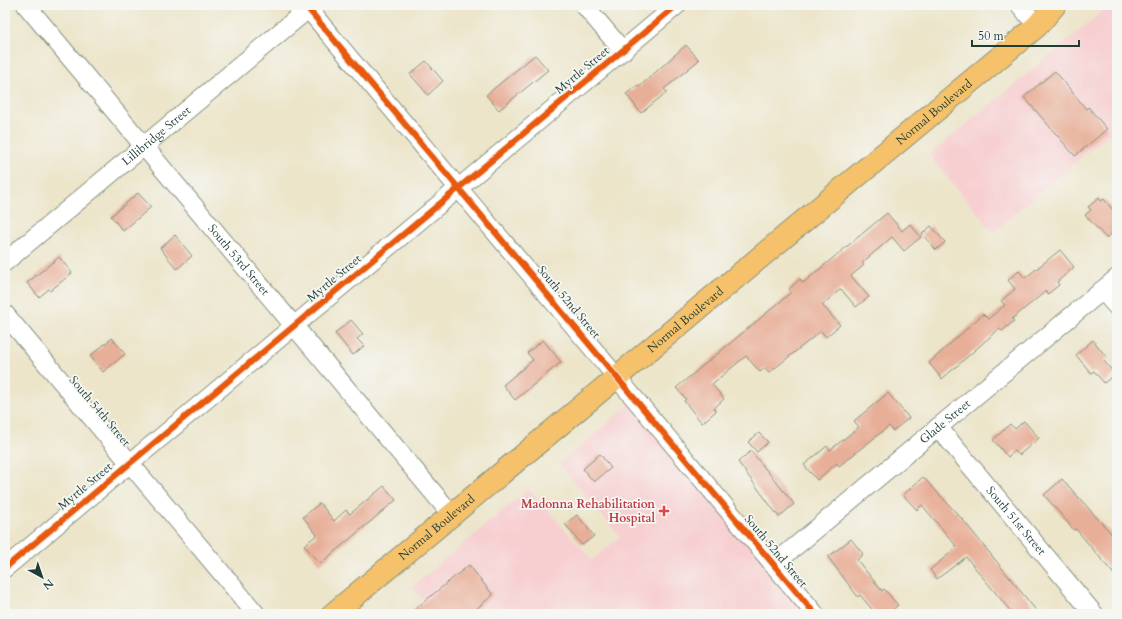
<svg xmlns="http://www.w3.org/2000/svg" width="1122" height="619" viewBox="0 0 1122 619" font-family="Cardo,serif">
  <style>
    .built { fill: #f7cfd1 }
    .building { fill: #e8af98 }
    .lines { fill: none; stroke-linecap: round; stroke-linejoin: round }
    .minor-casing { stroke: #86917f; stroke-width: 20 }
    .major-casing { stroke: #86917f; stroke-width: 24 }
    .minor { stroke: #fff; stroke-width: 18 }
    .major { stroke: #f5c16b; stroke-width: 22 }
    .cycleway-casing { stroke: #f6f6f2; stroke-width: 8 }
    .cycleway { stroke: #e8590c; stroke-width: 6 }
    .health-dot { fill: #e0444e; stroke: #f6f6f2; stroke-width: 1.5 }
    .labels { text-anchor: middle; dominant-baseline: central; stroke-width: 3.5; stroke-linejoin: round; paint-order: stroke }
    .street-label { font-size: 12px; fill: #1f3d34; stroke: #f6f6f2 }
    .health-label { font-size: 12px; font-weight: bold; fill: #be3a42; stroke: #f6f6f2; text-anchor: end }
  </style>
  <rect width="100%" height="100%" fill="#f6f6f2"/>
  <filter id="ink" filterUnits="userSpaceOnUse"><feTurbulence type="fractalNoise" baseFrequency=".025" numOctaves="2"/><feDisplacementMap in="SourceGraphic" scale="8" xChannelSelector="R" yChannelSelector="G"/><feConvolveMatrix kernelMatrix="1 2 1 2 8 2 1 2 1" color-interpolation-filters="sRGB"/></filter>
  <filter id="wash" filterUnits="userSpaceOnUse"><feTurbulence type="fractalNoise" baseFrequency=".012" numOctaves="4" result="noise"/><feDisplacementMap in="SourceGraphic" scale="16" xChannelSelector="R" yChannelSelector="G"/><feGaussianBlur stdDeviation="0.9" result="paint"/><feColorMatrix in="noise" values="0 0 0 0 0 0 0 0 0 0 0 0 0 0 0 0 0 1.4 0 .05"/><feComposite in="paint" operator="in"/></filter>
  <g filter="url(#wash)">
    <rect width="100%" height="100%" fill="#ece5ca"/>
    <!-- built -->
    <path class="built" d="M1110,5H1117V127L993,232L929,155Z
      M636,399L815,614H435L412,587L529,489L592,560L620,537L559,464Z"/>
    <g id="blocks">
      <!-- building -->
      <path class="building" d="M686,45L699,60L664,89L667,92L641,113L626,94L638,85L639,87Z
        M535,55L548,70L499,110L486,95Z
        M426,61L443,81L428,95L410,74Z
        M1055,71L1086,109L1088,107L1107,129L1075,156L1024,97Z
        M138,193L151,207L123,231L111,216Z
        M1099,198L1101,201L1104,199L1117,215V229L1106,238L1085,215L1091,210L1088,207Z
        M887,213L902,231L910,224L921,237L904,251L892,237L862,263L864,265L851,276L869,297L856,307L841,289L822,305L840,325L826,337L821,331L769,373L765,368L760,372L746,356L712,384L724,399L714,408L716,411L702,423L684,401L686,399L676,388L781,301L791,292L789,289L800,279L803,283Z
        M931,226L945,242L936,250L922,234Z
        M175,235L192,256L177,269L160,248Z
        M1060,250L1074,267L1057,282L1059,285L1048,294L1046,291L1012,319L1014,321L1002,331L999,329L942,379L929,363L983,314L988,319L1005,305L1001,301L1015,289L1008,280L1019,271L1025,278Z
        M59,257L72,273L50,291L49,289L39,297L27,283Z
        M351,320L363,334L357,339L364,346L353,355L335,333Z
        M112,338L125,354L103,372L90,356Z
        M543,340L561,362L515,400L503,385L533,360L527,353Z
        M1093,340L1107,358L1104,361L1115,374L1104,383L1094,371L1091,373L1076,355Z
        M888,393L909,418L893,431L889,426L839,466L837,463L817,480L804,465L827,446L830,450L859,427L854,421Z
        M1024,421L1039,438L1019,455L1015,451L1008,457L993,440L1010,424L1015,429Z
        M759,433L768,442L757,452L748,442Z
        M751,451L794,504L779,517L738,462Z
        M600,454L611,468L594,482L583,469Z
        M923,477L963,520L1039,614H1013L966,557L937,579L930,570L957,547L922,505L917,510L903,495Z
        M1062,479L1117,540V578L1076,529L1074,530L1044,495Z
        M384,486L396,500L320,564L304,545L317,535L303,517L320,503L334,521L346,510L350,514Z
        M577,515L594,536L582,545L565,524Z
        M851,539L863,554L857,560L882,591L884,589L898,605L888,614H876L860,595L858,597L828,557Z
        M469,565L493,595L470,614H409Z"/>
    </g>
  </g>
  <g filter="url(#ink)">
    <use href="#blocks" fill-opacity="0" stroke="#86917f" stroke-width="1"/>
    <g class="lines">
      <defs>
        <g id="minor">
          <path id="s1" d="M26,5L452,515"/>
          <path d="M305,5L815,614"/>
          <path d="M584,5L623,51"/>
          <path d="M1020,5L1037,26"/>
          <path id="s2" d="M5,262L308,9"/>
          <path d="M1102,290L1117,307"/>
          <path d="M5,314L256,614"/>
          <path id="s3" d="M938,427L1094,614"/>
          <path id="s4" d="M773,565L1117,278"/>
          <path d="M5,568L677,5"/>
        </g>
        <g id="major">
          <path id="s5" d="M333,614L1037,26L1055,5"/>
        </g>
      </defs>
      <!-- minor casing -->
      <use href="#minor" class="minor-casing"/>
      <!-- major casing -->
      <use href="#major" class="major-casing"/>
      <!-- minor -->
      <use href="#minor" class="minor"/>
      <!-- major -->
      <use href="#major" class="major"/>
      <defs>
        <path id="cycleway" d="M305,5L815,614
          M5,568L677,5"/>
      </defs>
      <!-- cycleway casing -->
      <use href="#cycleway" class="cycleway-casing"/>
      <!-- cycleway -->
      <use href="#cycleway" class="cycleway"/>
    </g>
  </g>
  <!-- markers -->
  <path class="health-dot" d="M662 505h4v4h4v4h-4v4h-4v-4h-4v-4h4z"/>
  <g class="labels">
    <!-- street labels -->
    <g class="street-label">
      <text transform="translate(582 70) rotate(-40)">Myrtle Street</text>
      <text stroke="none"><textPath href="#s5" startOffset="783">Normal Boulevard</textPath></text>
      <text stroke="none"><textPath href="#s2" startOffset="197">Lillibridge Street</textPath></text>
      <text stroke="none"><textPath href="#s1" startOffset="332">South 53rd Street</textPath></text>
      <text transform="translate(334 278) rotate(-40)">Myrtle Street</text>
      <text transform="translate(569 302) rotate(50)">South 52nd Street</text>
      <text stroke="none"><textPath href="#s5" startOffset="459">Normal Boulevard</textPath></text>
      <text transform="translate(100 411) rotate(50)">South 54th Street</text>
      <text stroke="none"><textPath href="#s4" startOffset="224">Glade Street</textPath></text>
      <text transform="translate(85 486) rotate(-40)">Myrtle Street</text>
      <text stroke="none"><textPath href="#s3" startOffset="122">South 51st Street</textPath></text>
      <text stroke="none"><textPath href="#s5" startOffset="135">Normal Boulevard</textPath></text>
      <text transform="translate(776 551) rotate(50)">South 52nd Street</text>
    </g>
    <!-- health labels -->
    <g class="health-label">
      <text x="655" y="504">Madonna Rehabilitation<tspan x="655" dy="14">Hospital</tspan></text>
    </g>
  </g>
  <!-- margin -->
  <rect width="1122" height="619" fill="none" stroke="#f6f6f2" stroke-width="20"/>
  <!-- north arrow -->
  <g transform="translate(42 577) rotate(140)" stroke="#f6f6f2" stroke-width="3" paint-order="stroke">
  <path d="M0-3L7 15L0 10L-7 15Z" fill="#1f3d34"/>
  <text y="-6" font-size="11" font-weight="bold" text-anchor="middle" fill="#1f3d34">N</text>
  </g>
  <!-- scale -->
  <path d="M972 40v6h107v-6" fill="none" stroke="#1f3d34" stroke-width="2"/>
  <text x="978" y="40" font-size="12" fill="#1f3d34" stroke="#f6f6f2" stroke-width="3" paint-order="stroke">50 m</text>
</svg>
